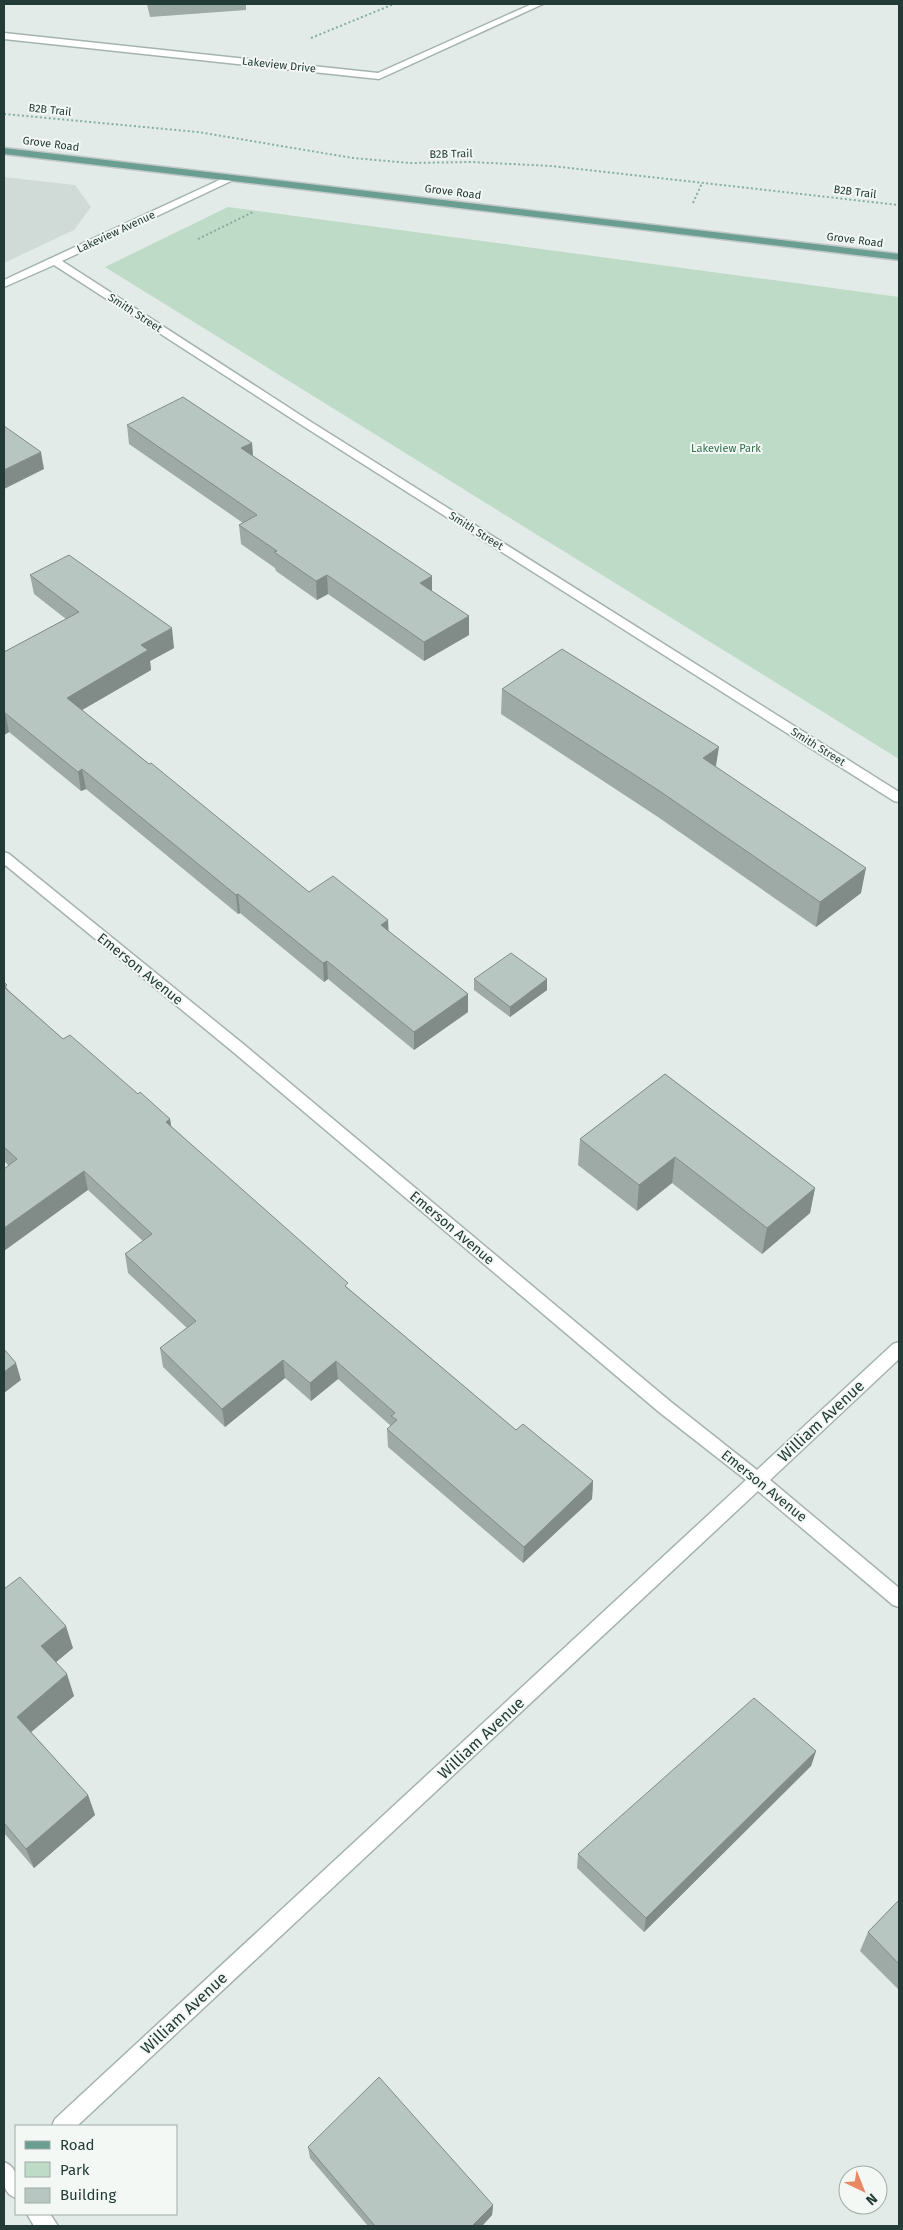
<svg xmlns="http://www.w3.org/2000/svg" width="903" height="2230" viewBox="0 0 903 2230" font-family="'Fira Sans',sans-serif">
  <style>
    .built { fill: #d0dbd7 }
    .green { fill: #bddbc6 }
    .lines { fill: none; stroke-linecap: round; stroke-linejoin: round }
    .minor-casing { stroke: #a5b3af; stroke-width: 3 }
    .major-casing { stroke: #c1c8c7; stroke-width: 3 }
    .path { stroke: #85ada2; stroke-width: 2; stroke-dasharray: 2 2.5; stroke-linecap: butt }
    .minor { fill: #fff; fill-rule: evenodd }
    .major { fill: #6a9e92; fill-rule: evenodd }
    .wall { fill: #9eaaa6 }
    .shaded-wall { fill: #818b87 }
    .building { fill: #b8c6c1; stroke: #818b87 }
    .labels { text-anchor: middle; dominant-baseline: central; stroke-width: 4; stroke-linejoin: round; paint-order: stroke }
    .far-street-label { font-size: 11px; fill: #233b36; stroke: #f3f8f5 }
    .far-park-label { font-size: 11px; fill: #306f4b; stroke: #f3f8f5 }
    .street-label { font-size: 14px; fill: #233b36; stroke: #f3f8f5 }
    .near-street-label { font-size: 16px; fill: #233b36; stroke: #f3f8f5 }
  </style>
  <rect width="100%" height="100%" fill="#e2ebe8"/>
  <!-- built -->
  <path class="built" d="M4,177L75,185L91,207L74,230L4,263Z"/>
  <!-- green -->
  <path class="green" d="M228,207L899,297V759L105,267Z"/>
  <g class="lines">
    <defs>
      <path id="minor" d="M532,4H543L379,79L4,39V33L378,73Z
        M228,176L233,179L231,181L62,261L308,420L899,792V802L894,801L300,424L54,265L4,287V280Z
        M4,852L9,854L242,1043L671,1402L757,1470L893,1344L899,1342V1359L770,1480L899,1588V1607L893,1605L758,1491L77,2126H52L55,2119L746,1480L659,1412L232,1051L4,864Z
        M4,2162C20,2168 17,2184 16,2198C0,2192 4,2177 4,2162Z
        M27,2214H50L58,2226H34Z"/>
      <path id="major" d="M4,148L899,254V260L4,154Z"/>
    </defs>
    <!-- minor casing -->
    <use href="#minor" class="minor-casing"/>
    <!-- major casing -->
    <use href="#major" class="major-casing"/>
    <!-- path -->
    <path class="path" d="M311,38L394,4
      M4,114L198,132L353,158L410,163L471,162L552,166L899,205
      M693,203L702,183
      M198,239L253,212"/>
    <!-- minor -->
    <use href="#minor" class="minor"/>
    <!-- major -->
    <use href="#major" class="major"/>
  </g>
  <!-- wall -->
  <path class="wall" d="M147,4H246V10L150,17Z
    M127,425L252,443L253,456L432,591L469,616V635L424,661L328,594L317,600L276,571L275,568L241,544L239,525L243,523L129,444Z
    M30,575L174,648L150,661L151,670L82,710L309,892L388,920V931L468,994V1012L414,1050L328,979L324,982L240,913L238,914L86,789L81,791L9,732L4,735V652L66,619L34,594Z
    M502,689L716,767L861,893L816,927L658,817L501,714Z
    M474,979H547V990L510,1017L474,990Z
    M4,982L8,990L63,1039L138,1094L170,1119L171,1126L349,1289L516,1430L593,1481L592,1499L523,1563L388,1447L387,1429L391,1426L338,1379L311,1401L285,1378L225,1427L163,1367L160,1348L187,1328L128,1273L125,1254L143,1241L88,1190L8,1165L4,1161Z
    M665,1074L815,1188L810,1213L762,1254L672,1183L637,1211L578,1165L580,1139Z
    M4,1589L73,1648L56,1662L74,1696L31,1732L88,1795L95,1815L34,1868L4,1833Z
    M816,1751L811,1766L644,1932L577,1868L578,1854Z
    M899,1900V1990L860,1951L868,1932Z
    M308,2147L493,2205L492,2215L482,2226H368L310,2158Z"/>
  <!-- shaded-wall -->
  <path class="shaded-wall" d="M252,443L253,462L241,448Z
    M41,452L44,469L4,489V470Z
    M327,575L328,594L317,600L316,581Z
    M432,576V595L420,583Z
    M469,616V635L424,661V642Z
    M172,628L174,648L150,661L151,670L70,717L67,698L141,645Z
    M5,713L9,732L4,735V714Z
    M719,747L715,772L703,758Z
    M82,769L86,789L81,791L78,772Z
    M866,868L861,893L816,927L820,902Z
    M238,894L240,913L238,914L236,895Z
    M388,920L389,939L381,925Z
    M327,961L328,979L324,982L323,963Z
    M547,979V990L510,1017V1007Z
    M468,994V1012L414,1050V1032Z
    M170,1119L173,1138L166,1122Z
    M675,1157L672,1183L637,1211L639,1185Z
    M84,1171L88,1190L4,1251V1228Z
    M815,1188L810,1213L762,1254L767,1228Z
    M283,1360L285,1378L225,1427L222,1409Z
    M336,1361L338,1379L311,1401L310,1383Z
    M16,1363L21,1380L4,1393V1372Z
    M593,1481L592,1499L523,1563L524,1547Z
    M66,1626L73,1648L49,1668L41,1646Z
    M67,1674L74,1696L24,1738L17,1717Z
    M816,1751L811,1766L644,1932L646,1918Z
    M88,1795L95,1815L34,1868L26,1849Z
    M493,2205L492,2215L482,2226H472Z"/>
  <!-- building -->
  <path class="building" d="M183,397L252,443L241,448L432,576L420,583L469,616L424,642L327,575L316,581L274,552L277,551L239,525L257,515L127,425Z
    M4,426L41,452L4,470Z
    M69,555L172,628L141,645L148,650L67,698L149,764L151,763L309,892L333,876L388,920L381,925L468,994L414,1032L327,961L323,963L238,894L236,895L82,769L78,772L5,713L4,714V652L79,612L30,575Z
    M562,649L719,747L703,758L866,868L820,902L661,792L502,689Z
    M511,953L547,979L510,1007L474,979Z
    M4,982L7,985L4,987L63,1039L70,1035L138,1094L140,1092L170,1119L166,1122L348,1283L345,1286L516,1430L523,1424L593,1481L524,1547L387,1429L397,1420L391,1416L395,1413L336,1361L310,1383L283,1360L222,1409L160,1348L196,1321L125,1254L152,1234L84,1171L4,1228V1169L17,1159L4,1147Z
    M665,1074L815,1188L767,1228L675,1157L639,1185L580,1139Z
    M4,1349L16,1363L4,1372Z
    M20,1577L66,1626L41,1646L67,1674L17,1717L88,1795L26,1849L4,1823V1589Z
    M754,1698L816,1751L646,1918L578,1854Z
    M899,1900V1964L868,1932Z
    M379,2077L493,2205L472,2226H375L308,2147Z"/>
  <g class="labels">
    <!-- far-street labels -->
    <g class="far-street-label">
      <text transform="translate(279 65) rotate(6)">Lakeview Drive</text>
      <text transform="translate(50 110) rotate(6)">B2B Trail</text>
      <text transform="translate(51 144) rotate(7)">Grove Road</text>
      <text transform="translate(451 154) rotate(-1)">B2B Trail</text>
      <text transform="translate(453 192) rotate(7)">Grove Road</text>
      <text transform="translate(855 192) rotate(7)">B2B Trail</text>
      <text transform="translate(116 232) rotate(-25)">Lakeview Avenue</text>
      <text transform="translate(855 240) rotate(7)">Grove Road</text>
      <text transform="translate(135 313) rotate(33)">Smith Street</text>
      <text transform="translate(476 531) rotate(32)">Smith Street</text>
      <text transform="translate(818 747) rotate(32)">Smith Street</text>
    </g>
    <!-- far-park labels -->
    <g class="far-park-label">
      <text x="726" y="448">Lakeview Park</text>
    </g>
    <!-- street labels -->
    <g class="street-label">
      <text transform="translate(140 969) rotate(39)">Emerson Avenue</text>
      <text transform="translate(452 1228) rotate(40)">Emerson Avenue</text>
      <text transform="translate(764 1486) rotate(39)">Emerson Avenue</text>
    </g>
    <!-- near-street labels -->
    <g class="near-street-label">
      <text transform="translate(821 1421) rotate(-43)">William Avenue</text>
      <text transform="translate(481 1738) rotate(-43)">William Avenue</text>
      <text transform="translate(184 2013) rotate(-43)">William Avenue</text>
    </g>
  </g>
  <!-- border -->
  <rect width="903" height="2230" fill="none" stroke="#233b36" stroke-width="10"/>
  <!-- legend -->
  <rect x="15" y="2125" width="162" height="90" fill="#f3f8f5" stroke="#a0aca9"/>
  <rect x="25" y="2141" width="25" height="8" fill="#6a9e92" stroke="#a0aca9"/>
  <text x="60" y="2150" font-size="15" fill="#233b36">Road</text>
  <rect x="25" y="2162" width="25" height="15" fill="#bddbc6" stroke="#a0aca9"/>
  <text x="60" y="2175" font-size="15" fill="#233b36">Park</text>
  <rect x="25" y="2188" width="25" height="15" fill="#b8c6c1" stroke="#a0aca9"/>
  <text x="60" y="2200" font-size="15" fill="#233b36">Building</text>
  <!-- north arrow -->
  <g transform="translate(863 2190) rotate(137)"><circle r="24" fill="#f3f8f5" stroke="#a0aca9"/>
  <path d="M0-4L9 19L0 12L-9 19Z" fill="#e88963"/>
  <text y="-8" font-size="14" font-weight="bold" text-anchor="middle" fill="#233b36">N</text>
  </g>
</svg>
